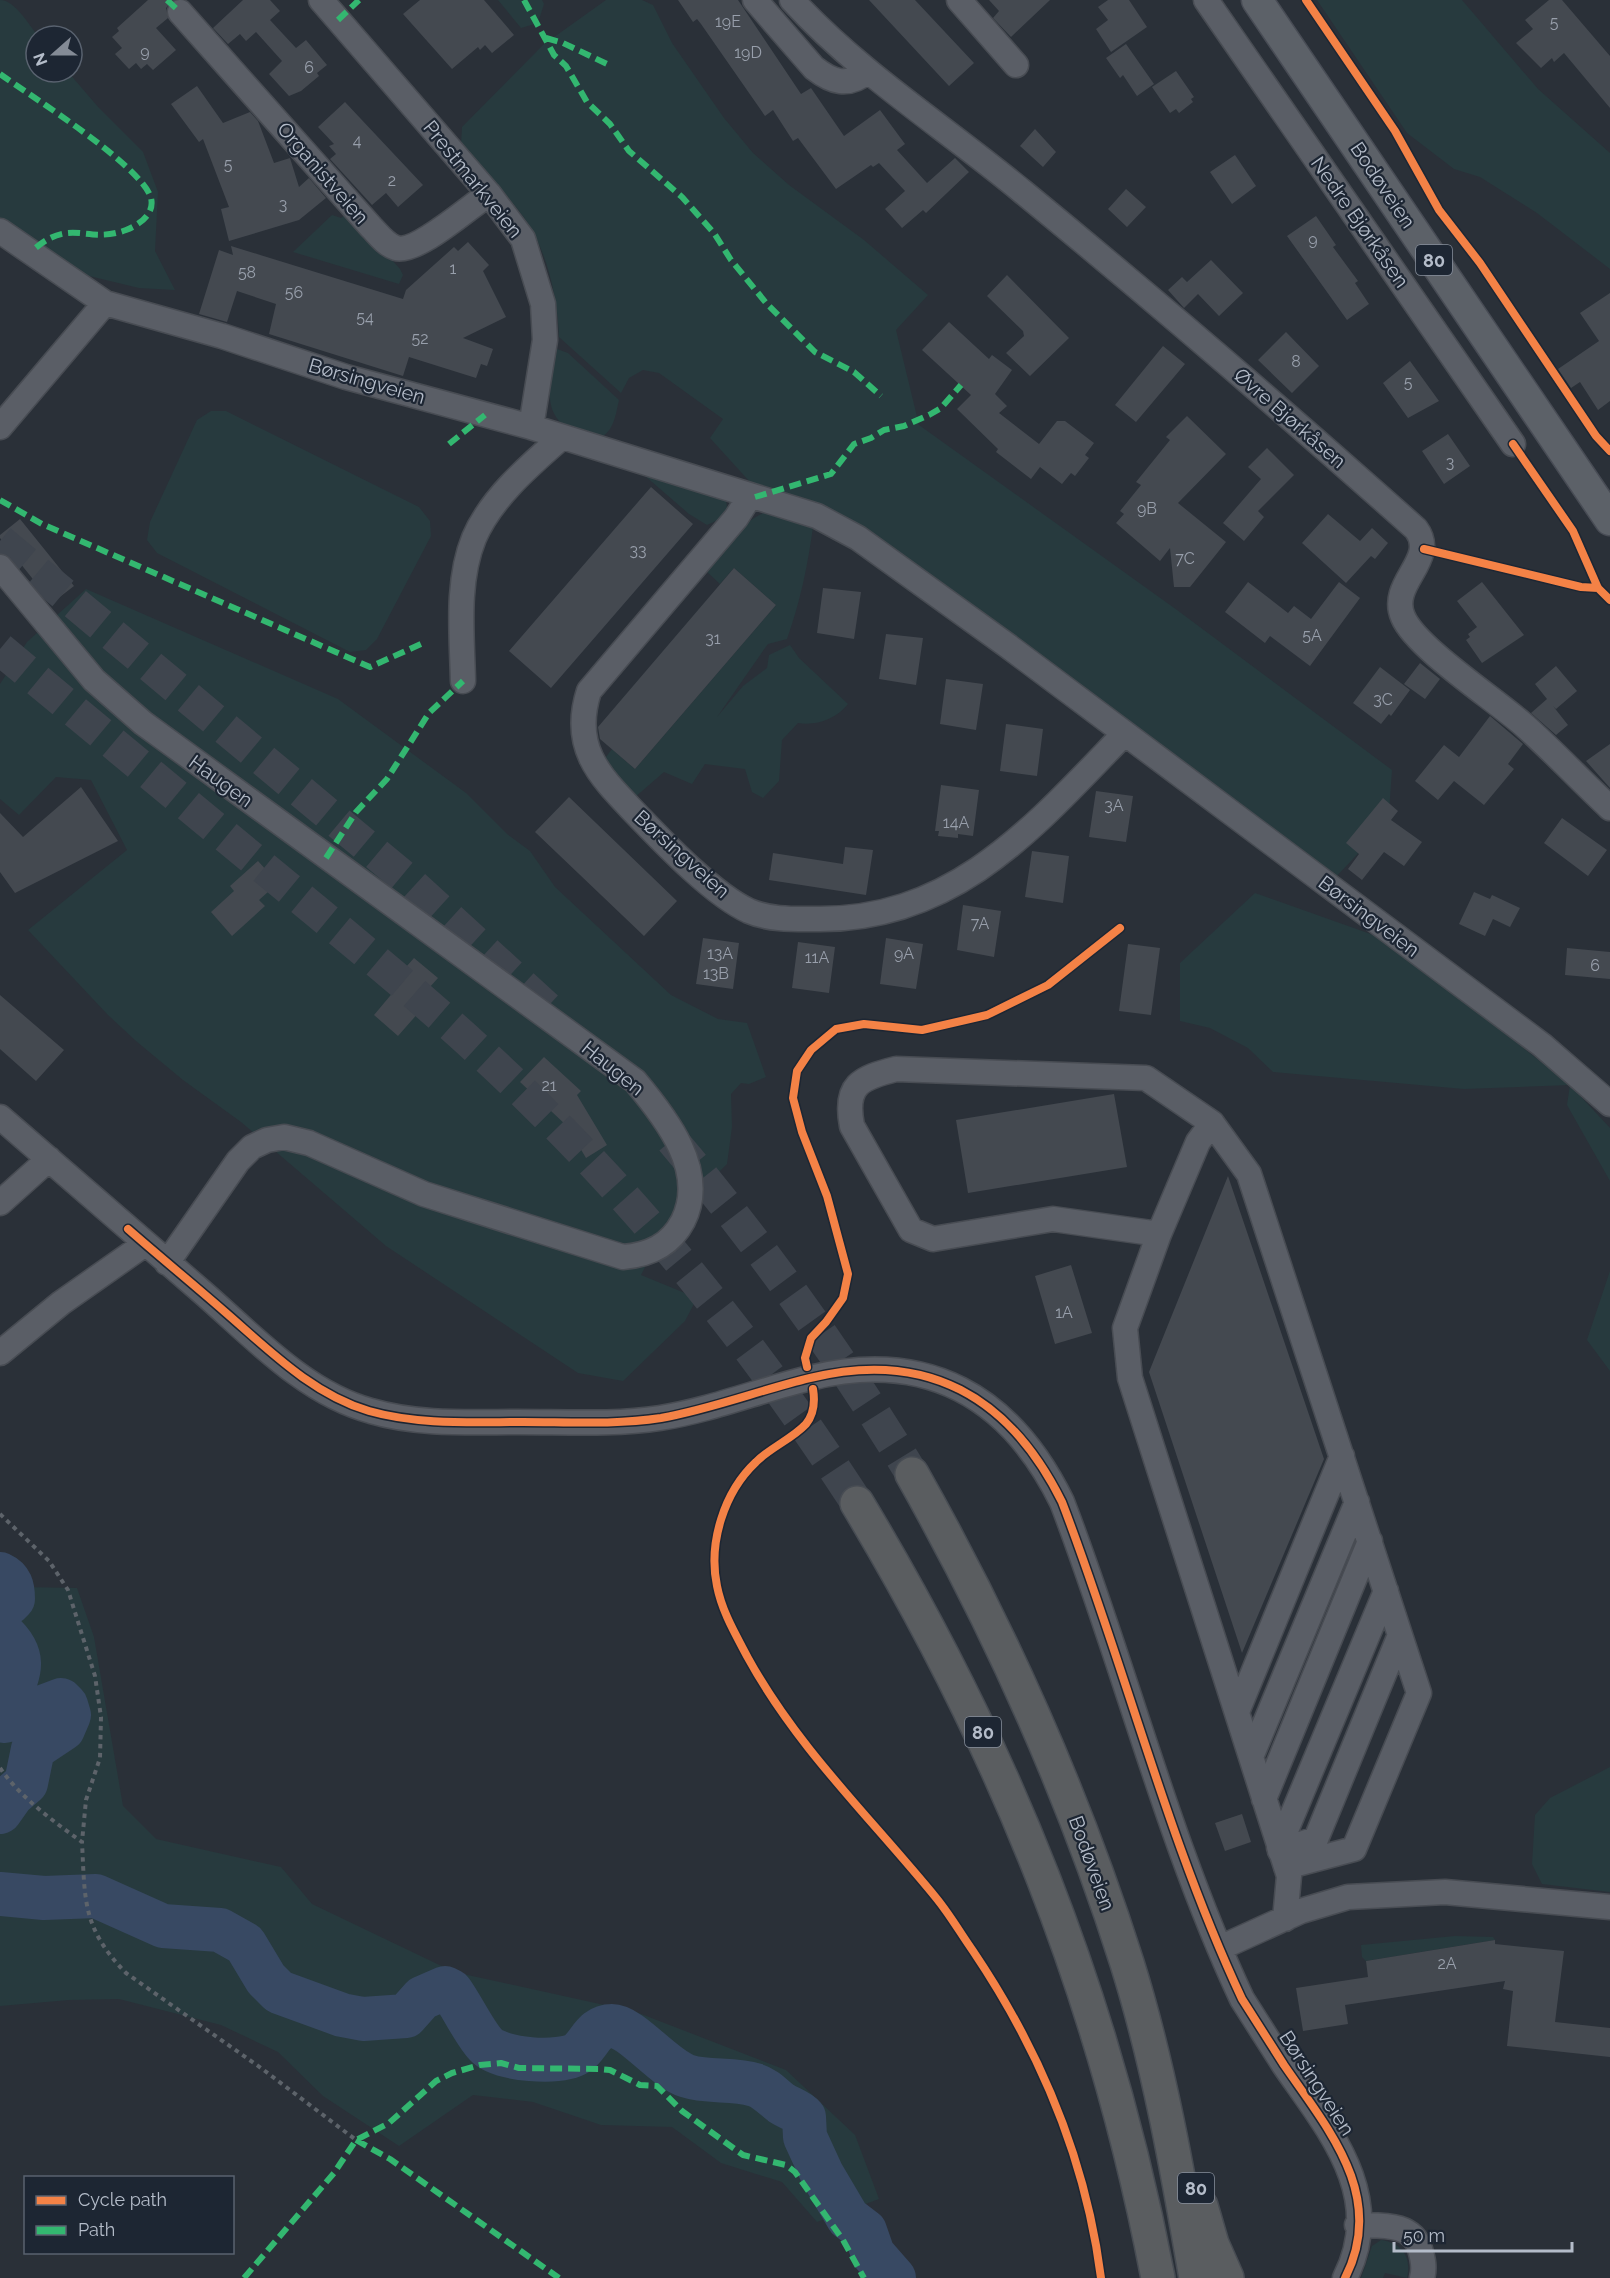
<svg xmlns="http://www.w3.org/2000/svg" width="1610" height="2278" viewBox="0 0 1610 2278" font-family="Raleway,sans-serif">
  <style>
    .green { fill: #273a3e }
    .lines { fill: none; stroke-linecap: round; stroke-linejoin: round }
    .river { stroke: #384963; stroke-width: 44 }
    .building { fill: #444950 }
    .highway-tunnel { stroke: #3f454e; stroke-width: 33; stroke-dasharray: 33 16; stroke-linecap: butt }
    .minor-casing { stroke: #484c53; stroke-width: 27 }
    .major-casing { stroke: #484c55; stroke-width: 33 }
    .highway-casing { stroke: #474c53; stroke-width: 36 }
    .path { stroke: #5d636a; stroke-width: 4; stroke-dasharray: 4.5 4.5; stroke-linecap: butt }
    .minor { stroke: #5a5e66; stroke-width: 24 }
    .major { stroke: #5c6168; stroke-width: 30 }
    .highway { stroke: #5a5d60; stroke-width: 33 }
    .quiet { stroke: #33b770; stroke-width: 6; stroke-dasharray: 12 6; stroke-linecap: butt }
    .cycleway-casing { stroke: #1d2633; stroke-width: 11 }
    .cycleway { stroke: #f48246; stroke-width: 8 }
    .labels { text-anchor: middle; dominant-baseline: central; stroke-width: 4.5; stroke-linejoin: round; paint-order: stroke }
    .number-label { font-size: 16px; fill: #989fab }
    .shield { fill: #1d2633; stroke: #878f9c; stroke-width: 1.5 }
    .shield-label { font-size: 18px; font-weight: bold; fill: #b4bcc9 }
    .street-label { font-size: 20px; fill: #b4bcc9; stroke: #1d2633 }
  </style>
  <rect width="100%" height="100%" fill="#2a3038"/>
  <!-- green -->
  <path class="green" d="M0,0C15,0 29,25 38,36H36V72H68L99,108L143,152L158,192L155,251L175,290L139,288L85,275L0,222Z
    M498,0H542L544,4L538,23L521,28Z
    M606,0H642L653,5L672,43L724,118L753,153L789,185L864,240L928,295L896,330L919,425L1177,610L1392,770L1389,812L1368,843L1334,879L854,523L825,506L750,482L710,438L723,419L659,373L643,370L629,378L621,393L559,337C558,300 547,250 525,219C506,193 483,170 461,146L462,127L543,45Z
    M1317,0H1462L1538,89L1610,153V269L1537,213L1480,177L1454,169L1407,133Z
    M349,212L400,269L403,275L399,284L293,252L332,215L341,218Z
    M557,349L568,353L619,400C616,413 614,431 601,437C582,445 554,423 551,405C547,389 555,366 557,349Z
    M211,411H226L419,507L430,521L431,536L377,639L366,650L350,652L157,553L147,540L150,522L197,420Z
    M644,475L720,495L726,500L727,508L718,520L707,525L689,514Z
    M771,510L813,527C808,564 800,603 787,639L768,644L765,648L717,717L743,686L767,668L769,655L790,645L799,658L848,704C836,719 817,726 798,723L782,740L779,781L763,798L752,792L745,769L705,764L692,784L664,772L634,798L600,765L612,749L635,769L776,605L734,568L720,584L704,569C723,548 742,519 771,510Z
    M86,589L338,699L466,793L507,834L530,851L555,887L671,995L718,1019L747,1023L766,1077L749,1084L741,1083L731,1094L732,1127L727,1164L669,1221L641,1275L697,1298L685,1321L623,1381L578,1373L386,1246L241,1122L183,1080L136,1041L108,1015L28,930L127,850L91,780L56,777L19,815L0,799V684L27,642Z
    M1255,893L1379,937L1429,973L1570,1085L1610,1128V1181L1567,1105L1570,1085L1464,1089L1273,1072L1248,1048L1210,1028L1180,1021V963Z
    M1610,1271V1371L1587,1340Z
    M0,1579L18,1587L77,1588L94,1637L123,1806L156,1839L281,1867L312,1904L454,1972L636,2012L786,2070L855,2135L879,2199L817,2222L782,2182L721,2163L672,2127L601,2125L533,2102L473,2095L399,2146L323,2096L278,2052L221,2025L119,1999L69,2000L0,2006Z
    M1610,1767V1892L1542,1884L1532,1864L1535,1815L1550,1798Z
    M1455,1936L1493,1937L1495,1940L1366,1961L1362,1957L1361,1945Z
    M1381,2240C1402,2243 1412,2257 1407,2278L1385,2273L1383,2278H1361L1372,2246Z"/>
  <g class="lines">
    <!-- river -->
    <path class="river" d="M0,1574C11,1579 13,1587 13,1599L8,1604L0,1606
      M0,1631C33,1660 16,1677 2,1712L5,1721L61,1700L66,1705L69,1715L63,1729L33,1749L26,1783L12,1795L0,1812
      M0,1894L44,1898L96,1896L163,1926L220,1930L245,1944L266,1979L279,1992L342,2015L363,2019L406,2016L422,1998L445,1988L451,1991C462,2006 475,2034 486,2045C500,2060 560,2065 578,2053C590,2044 593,2026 612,2026C631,2026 663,2068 687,2076C708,2083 733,2078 755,2085C765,2088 772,2096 781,2103C788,2108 798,2110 804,2117L805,2137L822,2174L848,2218L865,2231L873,2254L894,2278"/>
  </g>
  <!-- building -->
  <path class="building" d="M148,0H173L166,8L168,18L156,28L176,50L153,70L147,64L141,69L136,63L129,69L115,54L122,48L112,37L119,31L117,28Z
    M243,0H270L280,11L270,20L296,48L306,40L327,65L317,73L319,76L301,91L289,96L269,74L282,61L256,32L246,41L240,34L228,44L213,28Z
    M420,0H484L514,35L492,53L485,45L480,50L478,47L452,69L403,14Z
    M678,0H738L801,94L811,88L844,136L880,110L905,144L897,150L927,183L955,158L969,172L926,213L923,210L902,228L885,209L905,191L879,163L873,167L871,165L836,189L798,138L793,141L773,110L765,116L701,24L697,19L693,22Z
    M869,0H915L974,63L949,86Z
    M989,0H1050L1011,37L993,18L999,11Z
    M1108,0H1129L1147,27L1111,52L1096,29L1108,20L1098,7Z
    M1549,0H1562L1610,56V108L1564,53L1554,62L1552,58L1541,68L1516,43L1533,29L1525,20Z
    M1126,44L1154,84L1137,96L1123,75L1120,78L1106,58Z
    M1176,71L1194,97L1191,99L1193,102L1179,113L1176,109L1170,113L1152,87Z
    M197,86L223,123L250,112L258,121L274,163L290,158L299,187L309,178L326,198L299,220L229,241L221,209L229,207L203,139L199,142L171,104Z
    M345,102L423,185L398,207L386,193L372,205L330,159L336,154L329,146L334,144L318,127Z
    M1035,129L1056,152L1043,167L1020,146Z
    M1235,155L1256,186L1232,204L1210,172Z
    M1126,189L1146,207L1127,227L1108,209Z
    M1316,216L1336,245L1333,247L1358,281L1355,283L1369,304L1347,320L1287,236Z
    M468,242L489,265L483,271L506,317L463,338L493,349L487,366L481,364L476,378L409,357L403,376L269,334L276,304L237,291L227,322L199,314L219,250L233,255L231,246L403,299L406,290L454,247L458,251Z
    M1211,260L1243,293L1219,316L1198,294L1184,308L1168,290L1182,277L1187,282Z
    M1007,275L1069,338L1030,376L1006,353L1024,336L1023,331L987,296Z
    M1610,293V401L1598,410L1580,382L1571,388L1558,369L1599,341L1580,313Z
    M949,322L989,359L992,355L1012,370L995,394L1007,406L999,413L1039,444L1057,421H1065L1094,443L1085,455L1089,458L1075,476L1071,473L1062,484L1040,467L1031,479L996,452L998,449L957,409L971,395L922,350Z
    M1286,332L1319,366L1292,393L1258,360Z
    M1163,346L1185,364L1136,422L1115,405Z
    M1410,361L1439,401L1408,418L1383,383Z
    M1187,416L1226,454L1178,503L1226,542L1190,587H1174L1170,548L1160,561L1116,523L1124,514L1120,511L1141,485L1136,482L1170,440L1166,437Z
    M1448,434L1470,466L1444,484L1422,451Z
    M1267,448L1294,475L1258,511L1264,517L1244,541L1223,523L1261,479L1248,467Z
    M651,487L693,524L551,688L509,651Z
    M1328,514L1360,541L1372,528L1388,543L1375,559L1371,556L1346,583L1302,543Z
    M20,519L74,586L52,603L0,538V535Z
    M734,568L776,605L635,769L600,739L598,727Z
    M1248,582L1288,613L1294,606L1311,619L1339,582L1360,598L1310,666L1270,636L1265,643L1225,612Z
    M1482,582L1524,635L1482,663L1466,640L1470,637L1468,634L1477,627L1457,601Z
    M823,588L861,592L854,639L817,633Z
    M886,634L923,638L916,685L879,679Z
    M1420,663L1440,679L1425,699L1404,684Z
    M1556,666L1577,691L1556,709L1553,706L1568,725L1556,735L1531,713L1547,699L1535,684Z
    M1380,667L1410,690L1391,716L1389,714L1381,724L1353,703Z
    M946,679L983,684L976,730L940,724Z
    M1490,716L1523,744L1508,764L1514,769L1484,805L1454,781L1438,800L1415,781L1444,745L1459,757Z
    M1006,724L1043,729L1037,776L1000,771Z
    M1610,744V788L1586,761Z
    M941,785L979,790L973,836L958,834V838L938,836L939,831H935Z
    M81,787L118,841L15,893L0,872V813L23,837Z
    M1096,791L1133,796L1126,842L1089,837Z
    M569,797L677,901L644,936L535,832Z
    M1383,798L1398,811L1391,820L1422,842L1404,866L1384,852L1362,880L1348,869L1359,854L1346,843Z
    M1562,818L1607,850L1588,876L1544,843Z
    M845,847L873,850L866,895L769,880L773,853L843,864Z
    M1032,851L1069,856L1063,903L1025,897Z
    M258,861L278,883L259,900L265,906L232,936L211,912L234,891L230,886Z
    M1474,892L1490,899L1492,895L1520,908L1510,927L1493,919L1485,936L1459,924Z
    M963,905L1001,911L994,957L957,950Z
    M703,938L739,943L733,989L696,984Z
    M886,938L923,944L916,989L880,984Z
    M798,942L835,947L829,993L792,988Z
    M1128,944L1160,948L1151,1015L1119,1011Z
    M1567,948L1610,952V979L1565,975Z
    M414,958L438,978L420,998L427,1003L398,1036L374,1015L395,990L390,985Z
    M0,995L64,1050L36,1081L0,1049Z
    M544,1057L581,1091L577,1095L607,1145L586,1158L567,1126L520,1082Z
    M1114,1094L1127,1167L968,1193L956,1120Z
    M1228,1176L1324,1459L1242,1653L1149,1372Z
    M1071,1265L1092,1333L1055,1344L1035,1276Z
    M1242,1814L1251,1842L1225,1851L1215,1823Z
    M1495,1940V1944L1564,1951L1555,2022L1610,2028V2057L1507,2046L1513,1991L1503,1989L1505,1981L1345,2005L1348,2024L1303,2031L1296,1988L1368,1977L1366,1961Z"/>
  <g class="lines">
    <!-- highway-tunnel -->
    <path class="highway-tunnel" d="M0,541L405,878L557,1017
      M0,649C96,729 191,808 287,887C375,960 464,1032 544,1113C663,1231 766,1363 857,1503
      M672,1140C761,1245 840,1356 912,1474"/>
    <defs>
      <path id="minor" d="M321,0L489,194L523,239L543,304L545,340L531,427
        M755,0L814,68C832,82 848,88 868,71
        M792,0C860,74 946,128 1023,192C1156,301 1287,414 1416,529C1439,560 1388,583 1403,617C1416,648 1496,700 1525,726C1554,752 1581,781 1610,808
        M959,0L1016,65
        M1206,0L1513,444
        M180,12L371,227C378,234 386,245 396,248C417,254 470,206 489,194
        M0,231L105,303L222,336L346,377L531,427L817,516L858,538L1008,646L1542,1045L1610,1104
        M0,427L105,303
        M750,496L736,518L589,691C570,750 602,778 639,817C666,845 714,895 749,911C770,920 794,919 816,919C955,921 1035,826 1124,734
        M0,567L94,680L143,723L635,1081C666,1118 708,1171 683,1221C670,1246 649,1255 623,1257L424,1194L309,1143L284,1137L267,1140L252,1147L238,1161L167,1263
        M463,681C462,635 456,582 474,538C491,498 530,465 562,437
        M0,1117C67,1175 134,1233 201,1291C252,1335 304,1393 371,1411C418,1425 470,1422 518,1422C566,1422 614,1425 660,1418C711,1410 760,1390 810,1378C927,1349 1010,1396 1062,1502C1125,1666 1167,1839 1242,1999C1256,2021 1270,2043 1284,2065C1328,2129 1387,2196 1345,2278
        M1212,1123L1249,1174L1419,1693L1354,1849L1286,1867
        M0,1203L49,1159
        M1159,1234L1053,1219L933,1239L911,1230L852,1126C844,1085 860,1078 896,1069L1146,1078L1212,1123L1198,1142L1159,1234L1125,1328L1130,1378L1289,1876L1285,1919
        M0,1353L61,1303L145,1244
        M1237,1712L1342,1456
        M1251,1757L1357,1502
        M1264,1799L1370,1541
        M1279,1847L1386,1591
        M1280,1851L1316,1839L1400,1635
        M1220,1948L1301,1911L1348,1897L1445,1892L1610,1907
        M1357,2225C1380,2226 1412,2222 1420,2249C1423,2259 1425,2268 1422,2278"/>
      <path id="major" d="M1257,0L1610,520"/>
      <path id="highway" d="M912,1474C1000,1630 1073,1793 1127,1963C1159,2065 1178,2173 1196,2278
        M857,1503C1005,1749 1104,1996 1158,2278
        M1201,2206L1212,2244L1227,2278"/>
    </defs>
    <!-- minor casing -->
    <use href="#minor" class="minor-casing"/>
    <!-- major casing -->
    <use href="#major" class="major-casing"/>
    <!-- highway casing -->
    <use href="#highway" class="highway-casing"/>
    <!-- path -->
    <path class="path" d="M0,1514L49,1561L68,1590L95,1676L101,1717L100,1758L86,1800L82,1842
      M0,1768C21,1798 53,1821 82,1842C85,1900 82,1928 126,1973L261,2068L356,2140"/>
    <!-- minor -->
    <use href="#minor" class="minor"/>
    <!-- major -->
    <use href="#major" class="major"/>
    <!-- highway -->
    <use href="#highway" class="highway"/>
    <!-- quiet -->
    <path class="quiet" d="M167,0L180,12
      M524,0L554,55L566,66L587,102L610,124L629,151L682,197L714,233L731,260L767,304L815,352L854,372L881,396
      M338,20L359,0
      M546,38L563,43L609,65
      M0,74C31,96 142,166 151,198C155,214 139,225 126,230C86,245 71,216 32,251
      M449,444L485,415
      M755,497L831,474L854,444L871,438L884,430L904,426L929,415L941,408L961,385
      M0,500L42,524L370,667L421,644
      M326,858L356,812L387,779L429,713L463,681
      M356,2140L390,2159L559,2278
      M244,2278L334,2173L356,2140L389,2123L436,2081L452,2073L480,2065L501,2063L519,2068L600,2069L610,2070L640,2085L657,2086L682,2111L743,2155L786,2165L795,2172L843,2240L864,2278"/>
    <defs>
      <path id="cycleway" d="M1306,0L1395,131L1439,210L1480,263L1596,436L1610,451
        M1513,444L1573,531L1598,588L1610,600
        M1424,549L1581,587L1598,588
        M128,1229C160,1257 193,1284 225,1312C269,1350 312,1394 369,1411C418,1425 472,1422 523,1422C568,1422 615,1425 661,1418C712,1409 760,1390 810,1378C927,1349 1010,1397 1062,1502C1125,1666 1167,1839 1242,1999C1256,2021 1270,2043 1284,2065C1328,2129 1387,2196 1345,2278
        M807,1367L805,1358L811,1338L826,1322L843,1298L848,1274L827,1196L802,1132L793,1098L797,1071L811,1050L836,1029L864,1024L922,1030L987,1015L1048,985L1120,928
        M813,1389C815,1401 814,1414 806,1424C792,1439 771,1447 756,1462C724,1492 708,1543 717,1586C722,1612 736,1635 748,1658C798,1749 872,1819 937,1899C950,1915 961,1934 973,1951C1039,2049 1086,2160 1101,2278"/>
    </defs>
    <!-- cycleway casing -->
    <use href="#cycleway" class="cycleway-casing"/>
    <!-- cycleway -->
    <use href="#cycleway" class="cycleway"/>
  </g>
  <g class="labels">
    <!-- number labels -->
    <g class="number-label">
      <text x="728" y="21">19E</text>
      <text x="1554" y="22">5</text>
      <text x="145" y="51">9</text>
      <text x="748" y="52">19D</text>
      <text x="309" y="67">6</text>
      <text x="357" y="140">4</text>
      <text x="228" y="164">5</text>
      <text x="392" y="180">2</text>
      <text x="283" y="204">3</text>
      <text x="1313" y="239">9</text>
      <text x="453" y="268">1</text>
      <text x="247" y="272">58</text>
      <text x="294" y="292">56</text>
      <text x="365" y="317">54</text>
      <text x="420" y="338">52</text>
      <text x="1296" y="361">8</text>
      <text x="1408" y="382">5</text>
      <text x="1450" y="462">3</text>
      <text x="1147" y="508">9B</text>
      <text x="638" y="550">33</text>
      <text x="1185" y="558">7C</text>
      <text x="1312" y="635">5A</text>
      <text x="713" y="638">31</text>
      <text x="1383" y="699">3C</text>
      <text x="1114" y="805">3A</text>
      <text x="956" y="822">14A</text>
      <text x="980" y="923">7A</text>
      <text x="720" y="953">13A</text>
      <text x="904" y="953">9A</text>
      <text x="817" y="957">11A</text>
      <text x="1595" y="965">6</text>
      <text x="716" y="973">13B</text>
      <text x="549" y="1085">21</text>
      <text x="1064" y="1312">1A</text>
      <text x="1447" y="1963">2A</text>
    </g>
    <!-- shield labels -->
    <g class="shield">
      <rect x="1416" y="245" width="36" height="30" rx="4.5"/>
      <rect x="965" y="1717" width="36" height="30" rx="4.5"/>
      <rect x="1178" y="2173" width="36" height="30" rx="4.5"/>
    </g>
    <g class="shield-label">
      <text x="1434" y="260">80</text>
      <text x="983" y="1732">80</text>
      <text x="1196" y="2188">80</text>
    </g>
    <!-- street labels -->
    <g class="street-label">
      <text transform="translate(323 173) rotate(49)">Organistveien</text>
      <text transform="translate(473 179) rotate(51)">Prestmarkveien</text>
      <text transform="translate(1383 185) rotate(56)">Bodøveien</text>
      <text transform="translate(1360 222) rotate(55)">Nedre Bjørkåsen</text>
      <text transform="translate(367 381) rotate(16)">Børsingveien</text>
      <text transform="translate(1290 418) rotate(41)">Øvre Bjørkåsen</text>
      <text transform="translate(221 781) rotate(36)">Haugen</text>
      <text transform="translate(682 854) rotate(42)">Børsingveien</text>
      <text transform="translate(1369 916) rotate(37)">Børsingveien</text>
      <text transform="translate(613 1068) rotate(39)">Haugen</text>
      <text transform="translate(1092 1863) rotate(70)">Bodøveien</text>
      <text transform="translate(1317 2083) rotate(57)">Børsingveien</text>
    </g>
  </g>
  <!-- legend -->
  <rect x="24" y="2176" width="210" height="78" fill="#1d2633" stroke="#59626f" stroke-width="1.5"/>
  <rect x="36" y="2196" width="30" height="9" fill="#f48246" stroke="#59626f" stroke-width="1.5"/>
  <text x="78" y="2206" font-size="18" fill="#b4bcc9">Cycle path</text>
  <rect x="36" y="2226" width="30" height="9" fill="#33b770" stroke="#59626f" stroke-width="1.5"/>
  <text x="78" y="2236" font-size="18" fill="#b4bcc9">Path</text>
  <!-- north arrow -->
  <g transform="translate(54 54) rotate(249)"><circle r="28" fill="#1d2633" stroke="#59626f" stroke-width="1.5"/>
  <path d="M0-4.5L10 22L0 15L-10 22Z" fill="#848b96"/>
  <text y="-9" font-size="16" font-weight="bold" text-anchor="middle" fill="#b4bcc9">N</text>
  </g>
  <!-- scale -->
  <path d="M1394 2242v9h178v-9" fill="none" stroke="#b4bcc9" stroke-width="3"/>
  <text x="1403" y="2242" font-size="18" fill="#b4bcc9" stroke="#1d2633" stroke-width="4.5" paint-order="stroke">50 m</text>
</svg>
